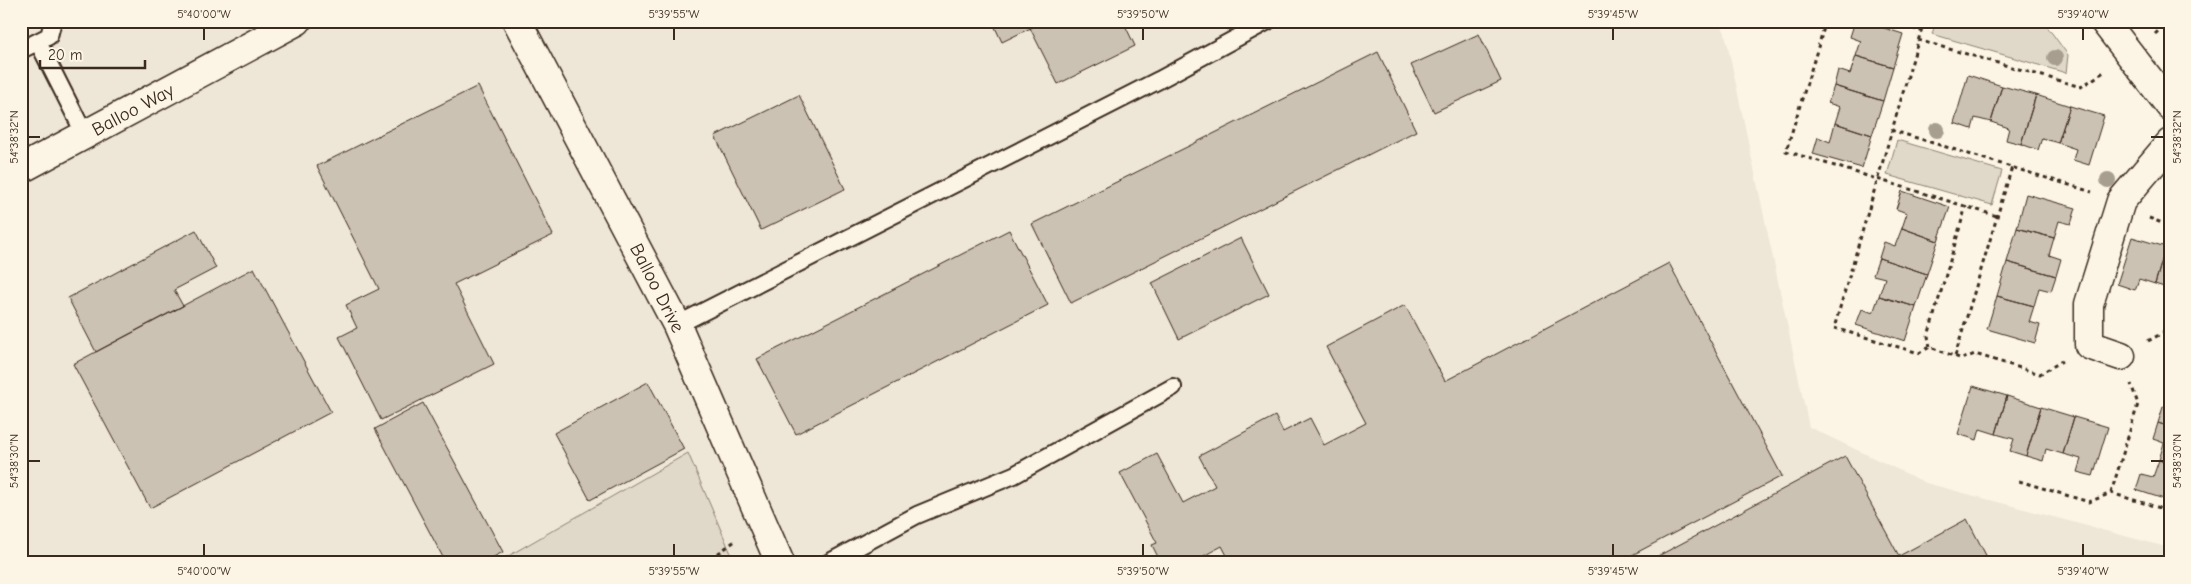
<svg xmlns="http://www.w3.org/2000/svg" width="2191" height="584" viewBox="0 0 2191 584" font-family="'Comic Neue',sans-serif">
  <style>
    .built { fill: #eee6d6 }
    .green { fill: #e0d8c8; stroke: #8e8173 }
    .building { fill: #ccc2b3; stroke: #3b2a1e }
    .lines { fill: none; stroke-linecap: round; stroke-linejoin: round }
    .lane-casing { stroke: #3b2a1e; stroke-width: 20 }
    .street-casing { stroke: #3b2a1e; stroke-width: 31 }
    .secondary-casing { stroke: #3b2a1e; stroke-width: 31 }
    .path { stroke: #3b2a1e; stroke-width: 3; stroke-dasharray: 4 4; stroke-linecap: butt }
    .lane { stroke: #fcf5e5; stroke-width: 16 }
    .street { stroke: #fcf5e5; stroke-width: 28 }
    .secondary { stroke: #fcf5e5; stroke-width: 28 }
    .tree { fill: #a89e8f }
    .ticks { fill: none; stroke: #3b2a1e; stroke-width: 2 }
    .labels { text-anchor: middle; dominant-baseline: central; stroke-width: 4; stroke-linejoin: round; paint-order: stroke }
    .street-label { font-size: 19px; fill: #3b2a1e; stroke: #fcf5e5 }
    .neatline { fill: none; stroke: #3b2a1e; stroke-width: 2 }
    .ticks-label { font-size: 12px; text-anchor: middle; fill: #3b2a1e }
  </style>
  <rect width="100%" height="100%" fill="#fcf5e5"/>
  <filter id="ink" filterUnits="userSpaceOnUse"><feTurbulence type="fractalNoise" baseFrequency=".02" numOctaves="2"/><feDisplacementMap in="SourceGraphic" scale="10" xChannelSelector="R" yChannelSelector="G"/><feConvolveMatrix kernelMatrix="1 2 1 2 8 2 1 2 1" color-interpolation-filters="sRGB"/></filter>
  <g filter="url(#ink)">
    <!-- built -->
    <path class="built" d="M21,21H1719L1725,33L1809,427L1926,483L2170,548V563H21Z"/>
    <!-- green -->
    <path class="green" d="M1936,21H2043L2068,55L2066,73L1932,34Z
      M1897,140L2002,171L1992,205L1887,175Z
      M688,453L735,563H496Z"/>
    <!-- building -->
    <path class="building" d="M992,21H1045L1002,42Z
      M1045,21H1123L1135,46L1058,84L1030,28Z
      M1855,21H1862L1903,34L1893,67L1856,56L1861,41L1850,37Z
      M1479,34L1501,81L1434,112L1411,65Z
      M1378,52L1416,131L1071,303L1032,224Z
      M1856,56L1893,67L1883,101L1834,86L1838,70L1850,74Z
      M1968,75L2002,86L1991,122L1975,118L1972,129L1954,123Z
      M478,86L553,235L454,284L494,364L381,420L339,337L357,328L346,305L379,289L317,166Z
      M1834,86L1883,101L1872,135L1835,123L1840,107L1828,103Z
      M2002,86L2036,95L2021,144L2006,140L2009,128L1991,122Z
      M799,95L845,189L761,230L715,136Z
      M2036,95L2070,106L2058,143L2042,138L2038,150L2021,144Z
      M2070,106L2104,116L2089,165L2073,160L2076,149L2058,143Z
      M1835,123L1872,135L1862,168L1813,154L1818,137L1830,142Z
      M1902,191L1950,207L1938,241L1902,228L1907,213L1896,209Z
      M2026,194L2076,208L2071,224L2059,221L2054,238L2017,228Z
      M1902,228L1938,241L1927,274L1879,258L1884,242L1895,246Z
      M2017,228L2054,238L2049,255L2061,259L2056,276L2007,262Z
      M196,230L216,268L174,290L183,306L96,352L68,298Z
      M1009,230L1048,305L796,434L757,359Z
      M2132,237L2166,247L2155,284L2139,279L2135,290L2117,284Z
      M1241,238L1269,294L1179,339L1152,283Z
      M2166,247L2170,248V289L2155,284Z
      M1879,258L1927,274L1916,307L1879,296L1885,278L1873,275Z
      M2007,262L2056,276L2051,291L2039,288L2034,306L1997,296Z
      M1669,263L1782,476L1617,563H1231L1222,546L1198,559L1200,563H1161L1152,545L1157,543L1120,473L1157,454L1183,503L1215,486L1199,456L1275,416L1283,432L1310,418L1324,445L1366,423L1326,347L1405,305L1445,381Z
      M254,268L331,412L150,508L73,364Z
      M1879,296L1916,307L1905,341L1856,325L1862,309L1873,313Z
      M1997,296L2034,306L2029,322L2040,325L2035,343L1987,329Z
      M648,382L684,449L590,500L554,433Z
      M1973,386L2007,396L1996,434L1980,429L1977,440L1958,434Z
      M2007,396L2041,407L2026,456L2010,451L2014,439L1996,434Z
      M423,403L503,552L482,563H446L375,429Z
      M2041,407L2074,417L2063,454L2046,449L2043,461L2026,456Z
      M2163,407L2170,409V427L2158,423Z
      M2074,417L2108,427L2093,476L2077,472L2081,459L2063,454Z
      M2158,423L2170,427V464L2159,460L2164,443L2153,439Z
      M1845,456L1899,556L1967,519L1990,563H1645Z
      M2159,460L2170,464V501L2136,490L2141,474L2153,477Z"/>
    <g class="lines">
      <defs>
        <path id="lane" d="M38,42L85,135
          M21,50L49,36L53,21
          M677,325L1159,80L1268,21
          M828,563L917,515L1014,475L1173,387"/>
        <path id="street" d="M2104,21L2170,106
          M21,169L297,21
          M2121,356L2089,345V304L2121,201L2170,143"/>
        <path id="secondary" d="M517,21L677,325L780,563"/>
      </defs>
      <!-- lane casing -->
      <use href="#lane" class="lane-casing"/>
      <!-- street casing -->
      <use href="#street" class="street-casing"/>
      <!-- secondary casing -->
      <use href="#secondary" class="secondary-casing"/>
      <!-- path -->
      <path class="path" d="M1826,21L1786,151L1997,216
        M1890,21L1921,31
        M1924,21L1834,328L1919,353L1930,347L1962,359L1975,354L2040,374L2062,361
        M2155,34L2169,21
        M1918,40L2081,87L2104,72
        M1891,130L2092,192
        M2149,218L2170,226
        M2148,341L2170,329
        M1930,347L1928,336L1966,206
        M1955,356L2012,167
        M2019,481L2089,502L2111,493L2170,511
        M2111,493L2138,404L2131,384
        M705,563L735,541"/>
      <!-- lane -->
      <use href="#lane" class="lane"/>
      <!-- street -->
      <use href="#street" class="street"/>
      <!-- secondary -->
      <use href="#secondary" class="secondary"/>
    </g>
    <!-- trees -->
    <g class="tree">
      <circle cx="2055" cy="58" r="8"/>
      <circle cx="1937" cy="130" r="8"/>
      <circle cx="2108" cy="180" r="8"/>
    </g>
  </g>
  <!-- ticks -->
  <path class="ticks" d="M204,28V40M674,28V40M1143,28V40M1613,28V40M2083,28V40M28,137H40M2151,137H2164M28,461H40M2151,461H2164M204,544V556M674,544V556M1143,544V556M1613,544V556M2083,544V556"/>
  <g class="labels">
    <!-- street labels -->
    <g class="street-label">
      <text transform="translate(133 110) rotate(-28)">Balloo Way</text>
      <text transform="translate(657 288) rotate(63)">Balloo Drive</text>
    </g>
  </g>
  <!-- margin -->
  <rect width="2191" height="584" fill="none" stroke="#fcf5e5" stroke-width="55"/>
  <!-- scale -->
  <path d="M40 60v8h105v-8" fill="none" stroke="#3b2a1e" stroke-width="2.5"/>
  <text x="48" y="60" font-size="15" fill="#3b2a1e" stroke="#fcf5e5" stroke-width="4" paint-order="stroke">20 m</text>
  <rect x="28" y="28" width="2136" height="528" class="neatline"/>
  <g class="ticks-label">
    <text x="204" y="18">5°40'00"W</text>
    <text x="674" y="18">5°39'55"W</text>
    <text x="1143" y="18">5°39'50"W</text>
    <text x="1613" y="18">5°39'45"W</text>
    <text x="2083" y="18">5°39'40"W</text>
    <text transform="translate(14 137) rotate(-90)" y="4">54°38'32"N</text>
    <text transform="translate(2177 137) rotate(-90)" y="4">54°38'32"N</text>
    <text transform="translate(14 461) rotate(-90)" y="4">54°38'30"N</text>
    <text transform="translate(2177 461) rotate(-90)" y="4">54°38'30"N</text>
    <text x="204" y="575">5°40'00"W</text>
    <text x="674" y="575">5°39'55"W</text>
    <text x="1143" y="575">5°39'50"W</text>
    <text x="1613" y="575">5°39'45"W</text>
    <text x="2083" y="575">5°39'40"W</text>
  </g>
</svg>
